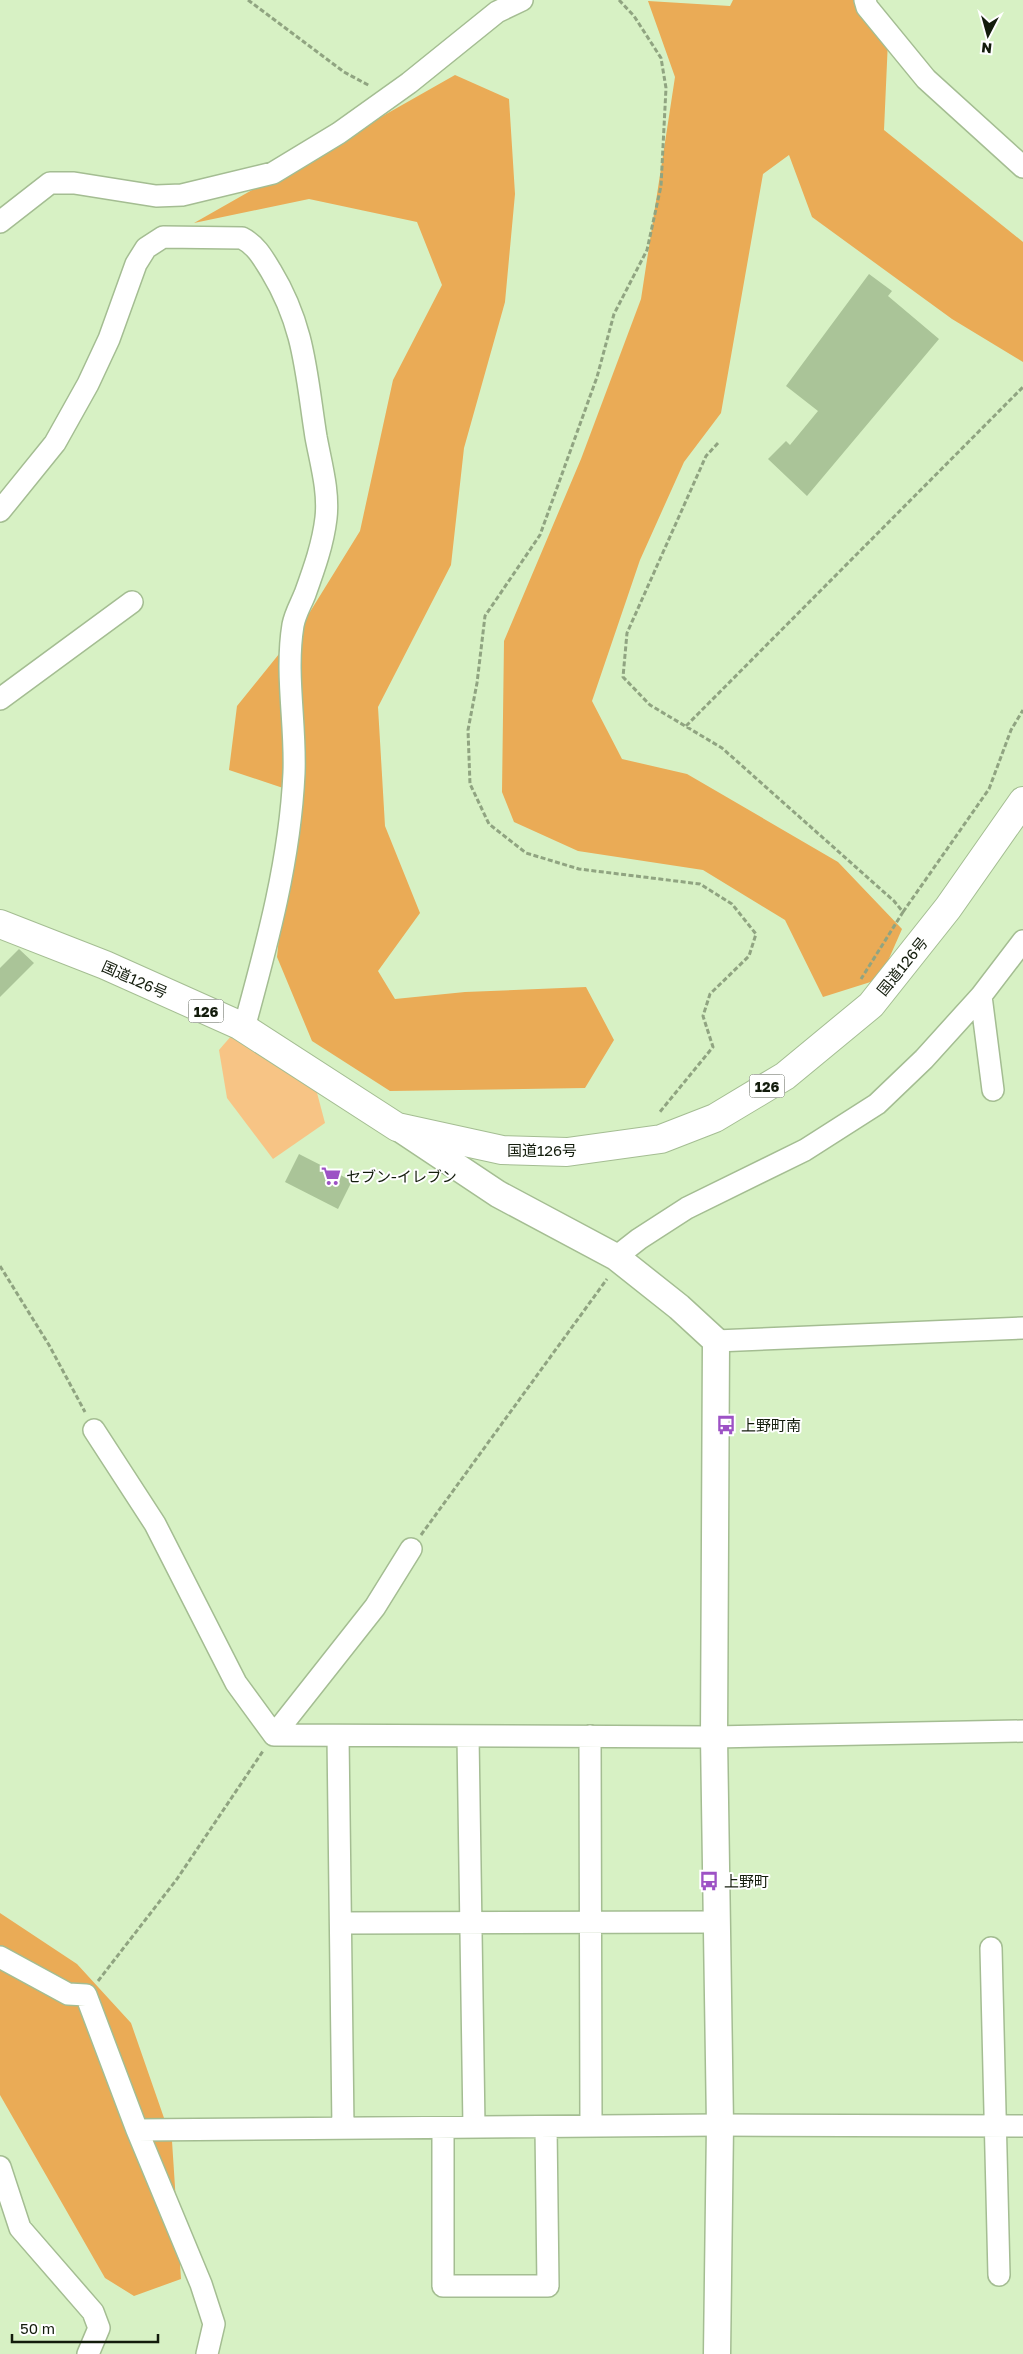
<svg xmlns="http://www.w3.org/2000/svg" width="1023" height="2354" viewBox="0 0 1023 2354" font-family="'Golos Text','Noto Sans JP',sans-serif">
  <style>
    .green { fill: #f7c485 }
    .forest { fill: #eaab56 }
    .building { fill: #aac498 }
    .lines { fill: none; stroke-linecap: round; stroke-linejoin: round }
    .minor-casing { stroke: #a4bd92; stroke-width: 24 }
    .tertiary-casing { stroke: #a4bd92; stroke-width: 29 }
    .trunk-casing { stroke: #a4bd92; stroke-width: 30 }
    .path { stroke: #90a481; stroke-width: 3; stroke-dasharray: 5 2.5; stroke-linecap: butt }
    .minor { stroke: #fff; stroke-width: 21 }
    .tertiary { stroke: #fff; stroke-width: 26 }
    .trunk { stroke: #fff; stroke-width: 28 }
    .labels { text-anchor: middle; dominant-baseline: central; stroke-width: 4; stroke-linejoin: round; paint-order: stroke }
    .shield { fill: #fff; stroke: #5a6055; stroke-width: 1 }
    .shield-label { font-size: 14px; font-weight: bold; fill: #131c0c }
    .street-label { font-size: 15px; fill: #131c0c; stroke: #fff }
    .poi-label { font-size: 15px; fill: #131c0c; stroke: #fff; text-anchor: start }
  </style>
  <rect width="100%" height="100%" fill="#d7f1c4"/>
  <!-- green -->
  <path class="green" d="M232,1035L316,1089L325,1123L273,1159L227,1098L219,1050Z"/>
  <!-- forest -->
  <path class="forest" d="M733,0H872L888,40L884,130L1023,242V362L952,319L812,217L789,155L763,174L721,413L684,462L640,560L592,701L622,759L687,774L838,862L902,929L880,979L823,997L785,920L703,870L578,851L514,822L502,792L504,641L581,459L641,299L675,77L648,1L730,6Z
    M455,75L509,99L515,194L505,302L464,448L451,565L378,707L385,826L420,913L378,971L395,999L465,992L586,987L614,1040L585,1088L390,1091L312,1041L277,957L289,838V790L229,770L237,706L300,628L360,531L393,380L442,285L417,222L309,199L194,223Z
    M0,1913L77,1964L131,2023L172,2141L181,2279L134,2296L105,2278L0,2095Z"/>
  <!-- building -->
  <path class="building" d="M869,274L892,291L888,296L939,339L807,496L768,459L786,441L790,445L818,411L786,386Z
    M19,949L34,963L0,997V968Z
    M299,1154L352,1181L338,1209L285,1182Z"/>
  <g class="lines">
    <defs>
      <path id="minor" d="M865,0L867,7L926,79L1023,167
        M0,222L50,183H74L156,196L182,195L273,173L339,133L409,83L497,12L522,0
        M0,511L55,443L88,384L109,339L136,264L146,248L163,237L242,238C256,245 263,258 271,271C305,327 306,374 316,437C321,464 329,491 326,518C323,544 314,569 305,594C301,604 295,614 293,625C285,674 296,724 294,773C290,861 267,944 244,1028
        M0,699L132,602
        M981,996L993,1090
        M616,1257L639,1239L687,1208L805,1150L877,1104L924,1059L981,996L1023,941
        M716,1341L1023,1328
        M94,1430L155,1524L236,1683L274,1735
        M274,1735L714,1737L1023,1731
        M274,1735L375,1607L411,1549
        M338,1736L343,2128
        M468,1736L474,2127
        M590,1736L591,2126
        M342,1923L717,1922
        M991,1948L999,2275
        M0,1957L68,1994L86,1995L137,2130L201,2284L214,2324L207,2354
        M443,2128V2286H548L546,2127
        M137,2130L720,2125L1023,2126
        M0,2167L20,2228L93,2312L99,2328L88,2354"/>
      <path id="tertiary" d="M399,1128L498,1194L616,1257L679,1307L716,1341L714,1737L720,2125L717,2354"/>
      <path id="trunk" d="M0,924L105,965L239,1025L397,1127L502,1150L567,1152L661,1139L715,1118L785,1076L871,1005L948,908L1023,801"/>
    </defs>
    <!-- minor casing -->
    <use href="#minor" class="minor-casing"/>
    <!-- tertiary casing -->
    <use href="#tertiary" class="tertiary-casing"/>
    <!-- trunk casing -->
    <use href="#trunk" class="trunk-casing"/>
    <!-- path -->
    <path class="path" d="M248,0L344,72L370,86
      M619,0L634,16L661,58L666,88L661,186L647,250L614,314L597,377L540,535L485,616L477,683L468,730L470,784L489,824L526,853L579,869L700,884L732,904L756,934L749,956L710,994L703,1016L713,1047L659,1113
      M718,443L706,456L627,633L623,677L650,705L722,748L894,901L903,912L861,979
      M686,726L1023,387
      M903,912L989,789L1011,730L1023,710
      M0,1266L49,1345L85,1412
      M421,1535L607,1279
      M98,1981L177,1879L263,1751"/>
    <!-- minor -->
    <use href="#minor" class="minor"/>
    <!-- tertiary -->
    <use href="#tertiary" class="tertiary"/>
    <!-- trunk -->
    <use href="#trunk" class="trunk"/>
  </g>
  <!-- icons -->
  <defs>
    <symbol id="supermarket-bare" viewBox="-9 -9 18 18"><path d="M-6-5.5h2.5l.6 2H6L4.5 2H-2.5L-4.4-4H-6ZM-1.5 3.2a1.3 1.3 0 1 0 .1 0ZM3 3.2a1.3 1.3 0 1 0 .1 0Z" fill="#9d52c5" stroke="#fff" stroke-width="2.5" paint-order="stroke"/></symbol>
    <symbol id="bus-bare" viewBox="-9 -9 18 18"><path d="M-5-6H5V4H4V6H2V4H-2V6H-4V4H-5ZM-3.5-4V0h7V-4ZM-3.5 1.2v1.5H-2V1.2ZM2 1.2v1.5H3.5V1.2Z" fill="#9d52c5" stroke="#fff" stroke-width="2.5" paint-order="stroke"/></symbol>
  </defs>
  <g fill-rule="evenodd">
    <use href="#supermarket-bare" x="317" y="1162" width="28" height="28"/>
    <use href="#bus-bare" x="712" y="1411" width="28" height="28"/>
    <use href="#bus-bare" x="695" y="1867" width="28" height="28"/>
  </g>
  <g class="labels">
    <!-- shield labels -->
    <g class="shield">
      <rect x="188.5" y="999.5" width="35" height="23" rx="4"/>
      <rect x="749.5" y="1074.5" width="35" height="23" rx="4"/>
    </g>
    <g class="shield-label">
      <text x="206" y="1011">126</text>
      <text x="767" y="1086">126</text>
    </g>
    <!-- street labels -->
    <g class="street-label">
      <text transform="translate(902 966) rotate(-51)">国道126号</text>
      <text transform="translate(135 979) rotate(24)">国道126号</text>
      <text x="542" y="1150">国道126号</text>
    </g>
    <!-- poi labels -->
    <g class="poi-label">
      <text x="346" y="1176">セブン-イレブン</text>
      <text x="741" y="1425">上野町南</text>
      <text x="724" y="1881">上野町</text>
    </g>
  </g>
  <!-- north arrow -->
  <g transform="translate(988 35) rotate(186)" stroke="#ffffff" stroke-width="4" paint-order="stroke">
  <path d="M0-4L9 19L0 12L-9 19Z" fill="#131c0c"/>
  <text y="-8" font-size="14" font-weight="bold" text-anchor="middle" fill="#131c0c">N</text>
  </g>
  <!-- scale -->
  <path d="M12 2334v8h146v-8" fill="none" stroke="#131c0c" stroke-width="2.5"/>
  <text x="20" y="2334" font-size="15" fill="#131c0c" stroke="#ffffff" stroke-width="4" paint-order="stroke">50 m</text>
</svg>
